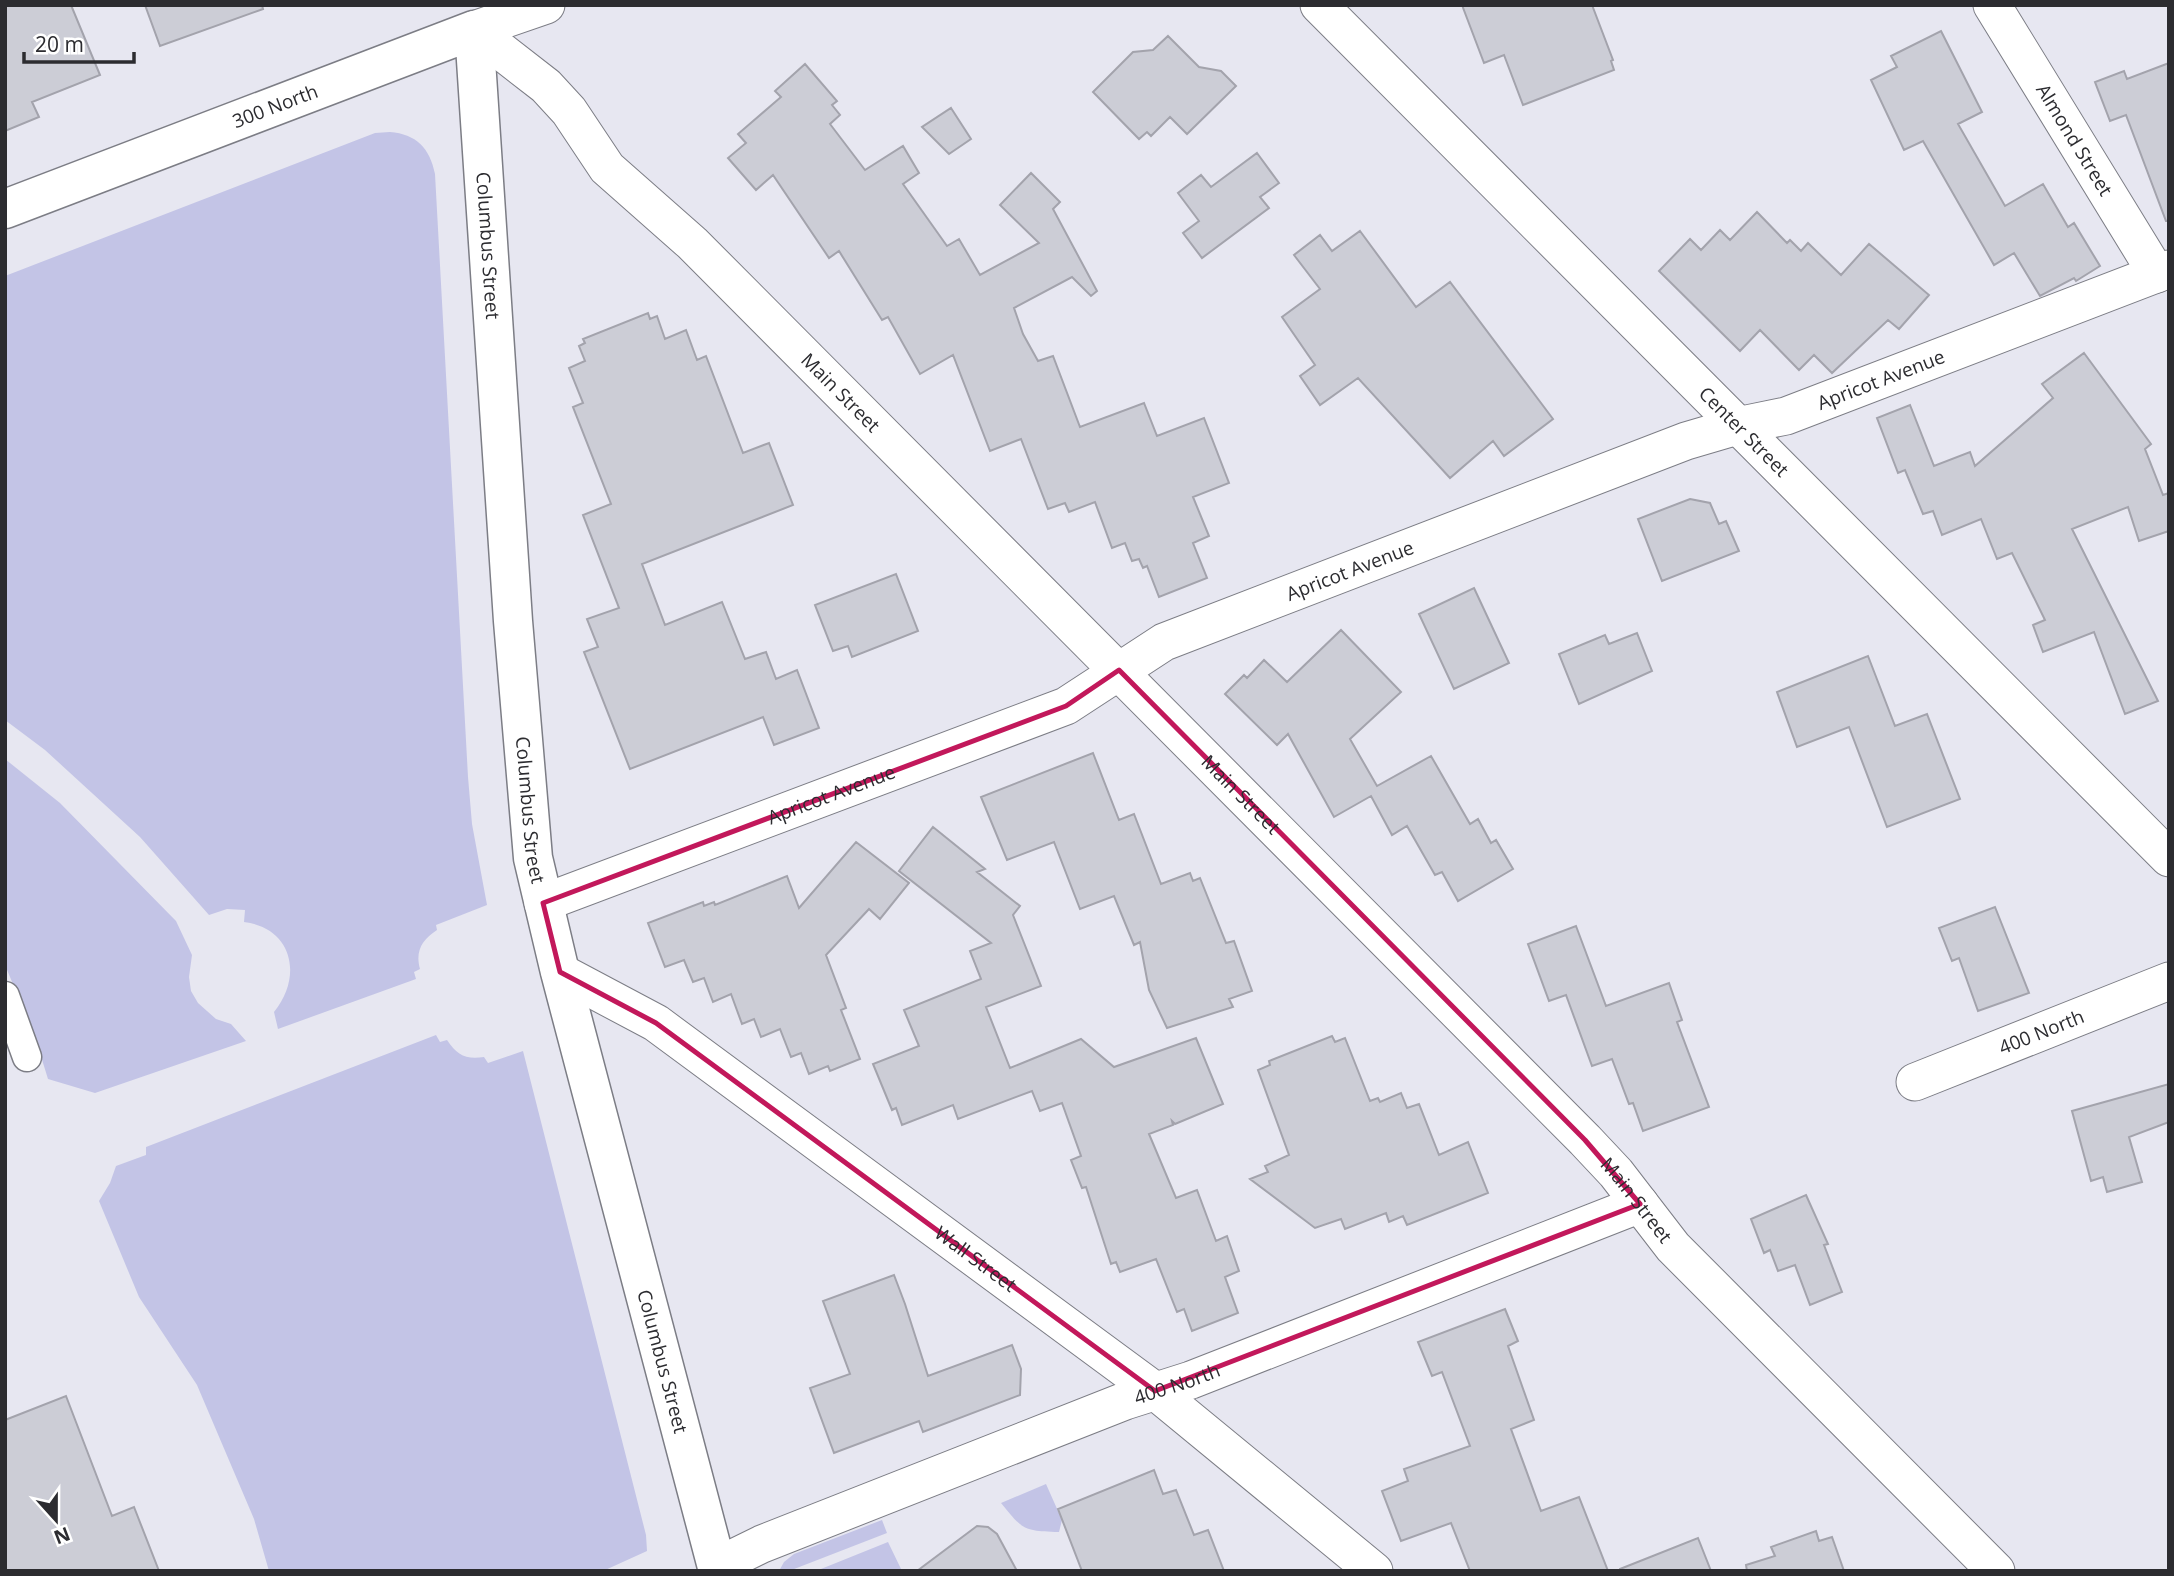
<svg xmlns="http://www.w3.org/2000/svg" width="2174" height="1576" viewBox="0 0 2174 1576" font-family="'Open Sans',sans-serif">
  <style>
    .green { fill: #c3c4e6 }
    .building { fill: #cccdd6; stroke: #a3a3ac; stroke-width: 2 }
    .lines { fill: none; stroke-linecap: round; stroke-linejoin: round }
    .pedestrian-casing { stroke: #7c7d85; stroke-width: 31 }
    .minor-casing { stroke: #7c7d85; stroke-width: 39 }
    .secondary-casing { stroke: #7c7d85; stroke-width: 41 }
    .pedestrian { stroke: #fff; stroke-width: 28 }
    .minor { stroke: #fff; stroke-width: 37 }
    .secondary { stroke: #fff; stroke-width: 38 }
    .marked { fill: none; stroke: #c2185b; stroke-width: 5; stroke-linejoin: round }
    .labels { text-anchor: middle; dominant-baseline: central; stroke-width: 5; stroke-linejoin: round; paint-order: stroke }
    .street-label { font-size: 19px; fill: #2c2c30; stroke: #fff }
  </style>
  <rect width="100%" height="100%" fill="#e7e7f1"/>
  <!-- green -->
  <path class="green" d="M390,132C416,134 430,148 435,174L468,777L472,824L487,905L436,925L437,930C422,940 415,951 420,969L414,972L416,979L278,1029L274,1012C303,977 293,928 244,922L245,910L227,909L209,915L140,837L45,750L5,720V276L375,133Z
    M5,759L60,803L176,921L192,955L189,977L191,991L198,1003L216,1019L231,1024L246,1041L95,1093L48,1079L35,1037L5,965Z
    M436,1035L440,1042L447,1040C457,1055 466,1060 484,1057L488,1063L523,1051L646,1535L647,1551L603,1571H269L254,1519L197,1385L139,1297L99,1201L110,1183L116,1166L146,1155V1147Z
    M1046,1484L1062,1520L1059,1532C1023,1531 1023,1530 1001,1503Z
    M882,1520L887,1533L789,1571H779L784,1562L794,1554Z
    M888,1542L902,1571L832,1569L816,1571Z"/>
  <!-- building -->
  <path class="building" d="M5,5H71L100,75L32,102L39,117L5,131Z
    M145,5H262L263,9L160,46Z
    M1462,5H1592L1613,60L1611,61L1614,70L1523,105L1504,55L1484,63Z
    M1941,31L1982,112L1958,124L2005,206L2043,184L2068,227L2074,223L2100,266L2076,281L2074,278L2040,296L2014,253L1994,265L1923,141L1904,150L1871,80L1897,67L1891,56Z
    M1168,36L1199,67L1221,71L1236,86L1187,134L1170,117L1151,136L1147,132L1139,139L1093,92L1133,52L1153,50Z
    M2169,63V221H2166L2126,115L2110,121L2095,82L2124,71L2127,79Z
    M805,64L837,101L832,105L840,115L830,124L865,170L903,146L919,173L903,184L947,246L959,239L980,275L1039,243L1000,205L1031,173L1060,202L1053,209L1097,291L1091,296L1072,277L1014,308L1023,334L1038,361L1053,356L1080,427L1144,403L1157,436L1204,418L1229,483L1193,497L1209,536L1193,543L1207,578L1159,597L1147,566L1143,568L1139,559L1132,561L1125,543L1112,548L1095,502L1069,512L1065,503L1048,509L1021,439L990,451L953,355L920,374L888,317L882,320L839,251L829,258L773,175L756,190L728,158L746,143L738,134L781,97L775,91Z
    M951,108L971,139L949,154L922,127Z
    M1257,153L1279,183L1260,197L1269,208L1202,258L1183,233L1199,221L1178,193L1201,175L1211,187Z
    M1757,212L1787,243L1790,240L1801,251L1808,243L1841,275L1869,244L1929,295L1899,329L1888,320L1832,373L1814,355L1799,370L1760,330L1740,351L1659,271L1690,239L1701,250L1720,230L1730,240Z
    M1360,231L1416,307L1450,282L1553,419L1504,456L1493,441L1450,478L1358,378L1320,405L1300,376L1315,365L1282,317L1320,289L1294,255L1320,235L1332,251Z
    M648,313L650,319L657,316L665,339L686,330L697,360L706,356L743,453L769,443L793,505L642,564L665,625L722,602L745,659L766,652L776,679L797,670L819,728L774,745L763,717L630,769L584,652L598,647L587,619L619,608L583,515L611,504L573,407L583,403L569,368L585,361L579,346L585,343L583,339Z
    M2084,353L2151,444L2145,449L2163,495L2169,493V531L2139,541L2128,507L2072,529L2158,701L2125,714L2094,632L2043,652L2033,625L2045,620L2012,553L1997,559L1981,519L1942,535L1933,511L1923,514L1905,470L1898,473L1877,418L1910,405L1934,466L1970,452L1975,466L2053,398L2042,384Z
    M1690,499L1710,503L1719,524L1726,521L1739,551L1662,581L1638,519Z
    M896,574L918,631L852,657L848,646L833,651L815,605Z
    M1474,588L1509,663L1454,689L1419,614Z
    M1341,630L1401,692L1350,739L1377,786L1431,756L1470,824L1478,819L1491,843L1496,840L1513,869L1458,901L1442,872L1435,875L1407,826L1392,835L1371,796L1334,817L1288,734L1277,745L1225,694L1244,675L1247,678L1264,660L1287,682Z
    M1637,633L1652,671L1579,704L1559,654L1605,635L1609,644Z
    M1868,656L1895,726L1927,714L1960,799L1887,827L1849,727L1797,747L1777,692Z
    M1093,753L1119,820L1134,814L1161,884L1190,873L1193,881L1200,878L1226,943L1234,941L1252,991L1229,999L1233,1007L1167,1028L1149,990L1140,942L1134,945L1114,896L1080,909L1054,842L1007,860L981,797Z
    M933,827L985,869L977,872L1020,906L1013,915L1041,986L986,1007L1010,1068L1081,1039L1114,1067L1196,1038L1223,1104L1175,1124L1172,1121L1173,1125L1149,1134L1176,1198L1197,1190L1216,1241L1227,1236L1239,1271L1225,1277L1238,1313L1192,1331L1184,1309L1177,1312L1156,1259L1120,1272L1116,1262L1111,1264L1086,1187L1082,1188L1071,1160L1081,1156L1062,1103L1040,1111L1032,1091L958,1119L953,1105L902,1125L896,1108L892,1110L873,1064L919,1046L904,1010L981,979L970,951L991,943L899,871Z
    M856,842L909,883L880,919L869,909L826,955L846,1008L841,1010L860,1059L830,1071L828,1066L809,1074L801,1053L791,1057L780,1029L761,1037L754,1019L742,1024L731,994L713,1002L704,978L693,982L684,960L665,967L648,923L703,902L704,906L714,902L715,905L787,876L799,908Z
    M1995,907L2029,993L1978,1011L1959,958L1952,961L1939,928Z
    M1576,926L1606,1006L1669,983L1682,1020L1677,1022L1709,1107L1643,1131L1633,1103L1629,1104L1612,1059L1592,1066L1566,995L1549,1001L1528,944Z
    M1332,1036L1335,1042L1345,1038L1370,1101L1378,1098L1380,1102L1401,1093L1407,1108L1419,1104L1439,1155L1468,1142L1488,1193L1407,1225L1403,1216L1389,1222L1386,1213L1345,1229L1341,1219L1315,1228L1250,1179L1268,1172L1265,1166L1289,1155L1258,1070L1270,1065L1269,1061Z
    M2169,1084V1122L2129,1137L2142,1182L2107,1192L2103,1177L2091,1181L2072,1111Z
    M1806,1195L1828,1244L1824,1245L1842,1292L1810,1305L1795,1265L1778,1271L1770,1250L1764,1253L1751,1219Z
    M894,1275L905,1304L928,1376L1012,1345L1021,1369L1020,1395L923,1432L919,1421L834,1453L810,1388L850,1374L823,1301Z
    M1505,1309L1518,1341L1508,1346L1534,1420L1511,1429L1541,1511L1579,1497L1608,1571H1470L1451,1523L1401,1541L1382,1491L1408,1481L1404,1469L1470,1446L1442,1372L1432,1376L1418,1342Z
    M66,1396L112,1516L134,1507L159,1571H5V1420Z
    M1154,1470L1163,1494L1176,1490L1194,1535L1208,1530L1224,1571H1082L1058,1509Z
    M977,1526L988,1527L997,1534L1017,1571H917Z
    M1816,1531L1819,1541L1832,1537L1844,1571H1747L1746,1565L1775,1556L1771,1547Z
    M1698,1538L1711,1571H1620V1569Z"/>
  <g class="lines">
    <defs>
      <path id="pedestrian" d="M5,996L27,1057"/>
      <g id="minor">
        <path id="s1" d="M1319,5L2169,858"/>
        <path id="s2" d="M1992,5L2157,274"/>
        <path id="s3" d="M474,30L546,86L569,111L607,168L692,243L1585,1140L1616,1173L1673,1247L1996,1571"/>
        <path d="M474,30L546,5"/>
        <path id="s4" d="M543,903L1066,706L1164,642L1686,441L1737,426L1786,416L2169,269"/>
        <path id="s5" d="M560,972L656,1023L843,1161L1155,1391L1374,1571"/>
        <path id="s6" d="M1915,1082L2169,981"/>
        <path id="s7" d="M717,1566L762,1544L1125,1401L1191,1380L1640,1204"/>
      </g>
      <g id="secondary">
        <path id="s8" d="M5,209L474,30L513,621L533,858L560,972L718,1571"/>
      </g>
    </defs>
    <!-- pedestrian casing -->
    <use href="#pedestrian" class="pedestrian-casing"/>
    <!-- minor casing -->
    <use href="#minor" class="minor-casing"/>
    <!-- secondary casing -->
    <use href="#secondary" class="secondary-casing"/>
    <!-- pedestrian -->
    <use href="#pedestrian" class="pedestrian"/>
    <!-- minor -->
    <use href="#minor" class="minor"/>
    <!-- secondary -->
    <use href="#secondary" class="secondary"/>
  </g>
  <!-- marked area -->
  <path class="marked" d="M1119,670L1585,1140L1640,1204L1155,1391L656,1023L560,972L543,903L1066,706Z"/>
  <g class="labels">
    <!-- street labels -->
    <g class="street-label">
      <text stroke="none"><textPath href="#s8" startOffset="289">300 North</textPath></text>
      <text stroke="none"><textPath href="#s2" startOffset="158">Almond Street</textPath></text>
      <text stroke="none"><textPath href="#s8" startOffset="718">Columbus Street</textPath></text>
      <text stroke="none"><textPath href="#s4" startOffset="1440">Apricot Avenue</textPath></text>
      <text stroke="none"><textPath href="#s3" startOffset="518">Main Street</textPath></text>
      <text stroke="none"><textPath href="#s1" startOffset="602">Center Street</textPath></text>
      <text stroke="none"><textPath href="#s4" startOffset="875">Apricot Avenue</textPath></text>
      <text stroke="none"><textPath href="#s3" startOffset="1085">Main Street</textPath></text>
      <text stroke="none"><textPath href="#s4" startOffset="308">Apricot Avenue</textPath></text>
      <text stroke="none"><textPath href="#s8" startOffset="1284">Columbus Street</textPath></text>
      <text stroke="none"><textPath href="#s6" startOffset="136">400 North</textPath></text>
      <text stroke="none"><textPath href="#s3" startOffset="1652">Main Street</textPath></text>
      <text stroke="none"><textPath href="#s5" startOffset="506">Wall Street</textPath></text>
      <text stroke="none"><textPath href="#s8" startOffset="1852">Columbus Street</textPath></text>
      <text stroke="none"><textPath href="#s7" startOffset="495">400 North</textPath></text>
    </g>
  </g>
  <!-- border -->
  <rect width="2174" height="1576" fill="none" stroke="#2c2c30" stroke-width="14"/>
  <!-- north arrow -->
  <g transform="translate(56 1520) rotate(159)" stroke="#ffffff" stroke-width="5" paint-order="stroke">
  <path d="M0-5L12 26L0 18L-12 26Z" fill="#2c2c30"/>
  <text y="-10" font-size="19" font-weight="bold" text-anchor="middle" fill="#2c2c30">N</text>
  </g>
  <!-- scale -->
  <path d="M24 52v10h110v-10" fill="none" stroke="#2c2c30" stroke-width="3.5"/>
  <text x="35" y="52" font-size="21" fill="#2c2c30" stroke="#ffffff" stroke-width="5" paint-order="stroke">20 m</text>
</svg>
